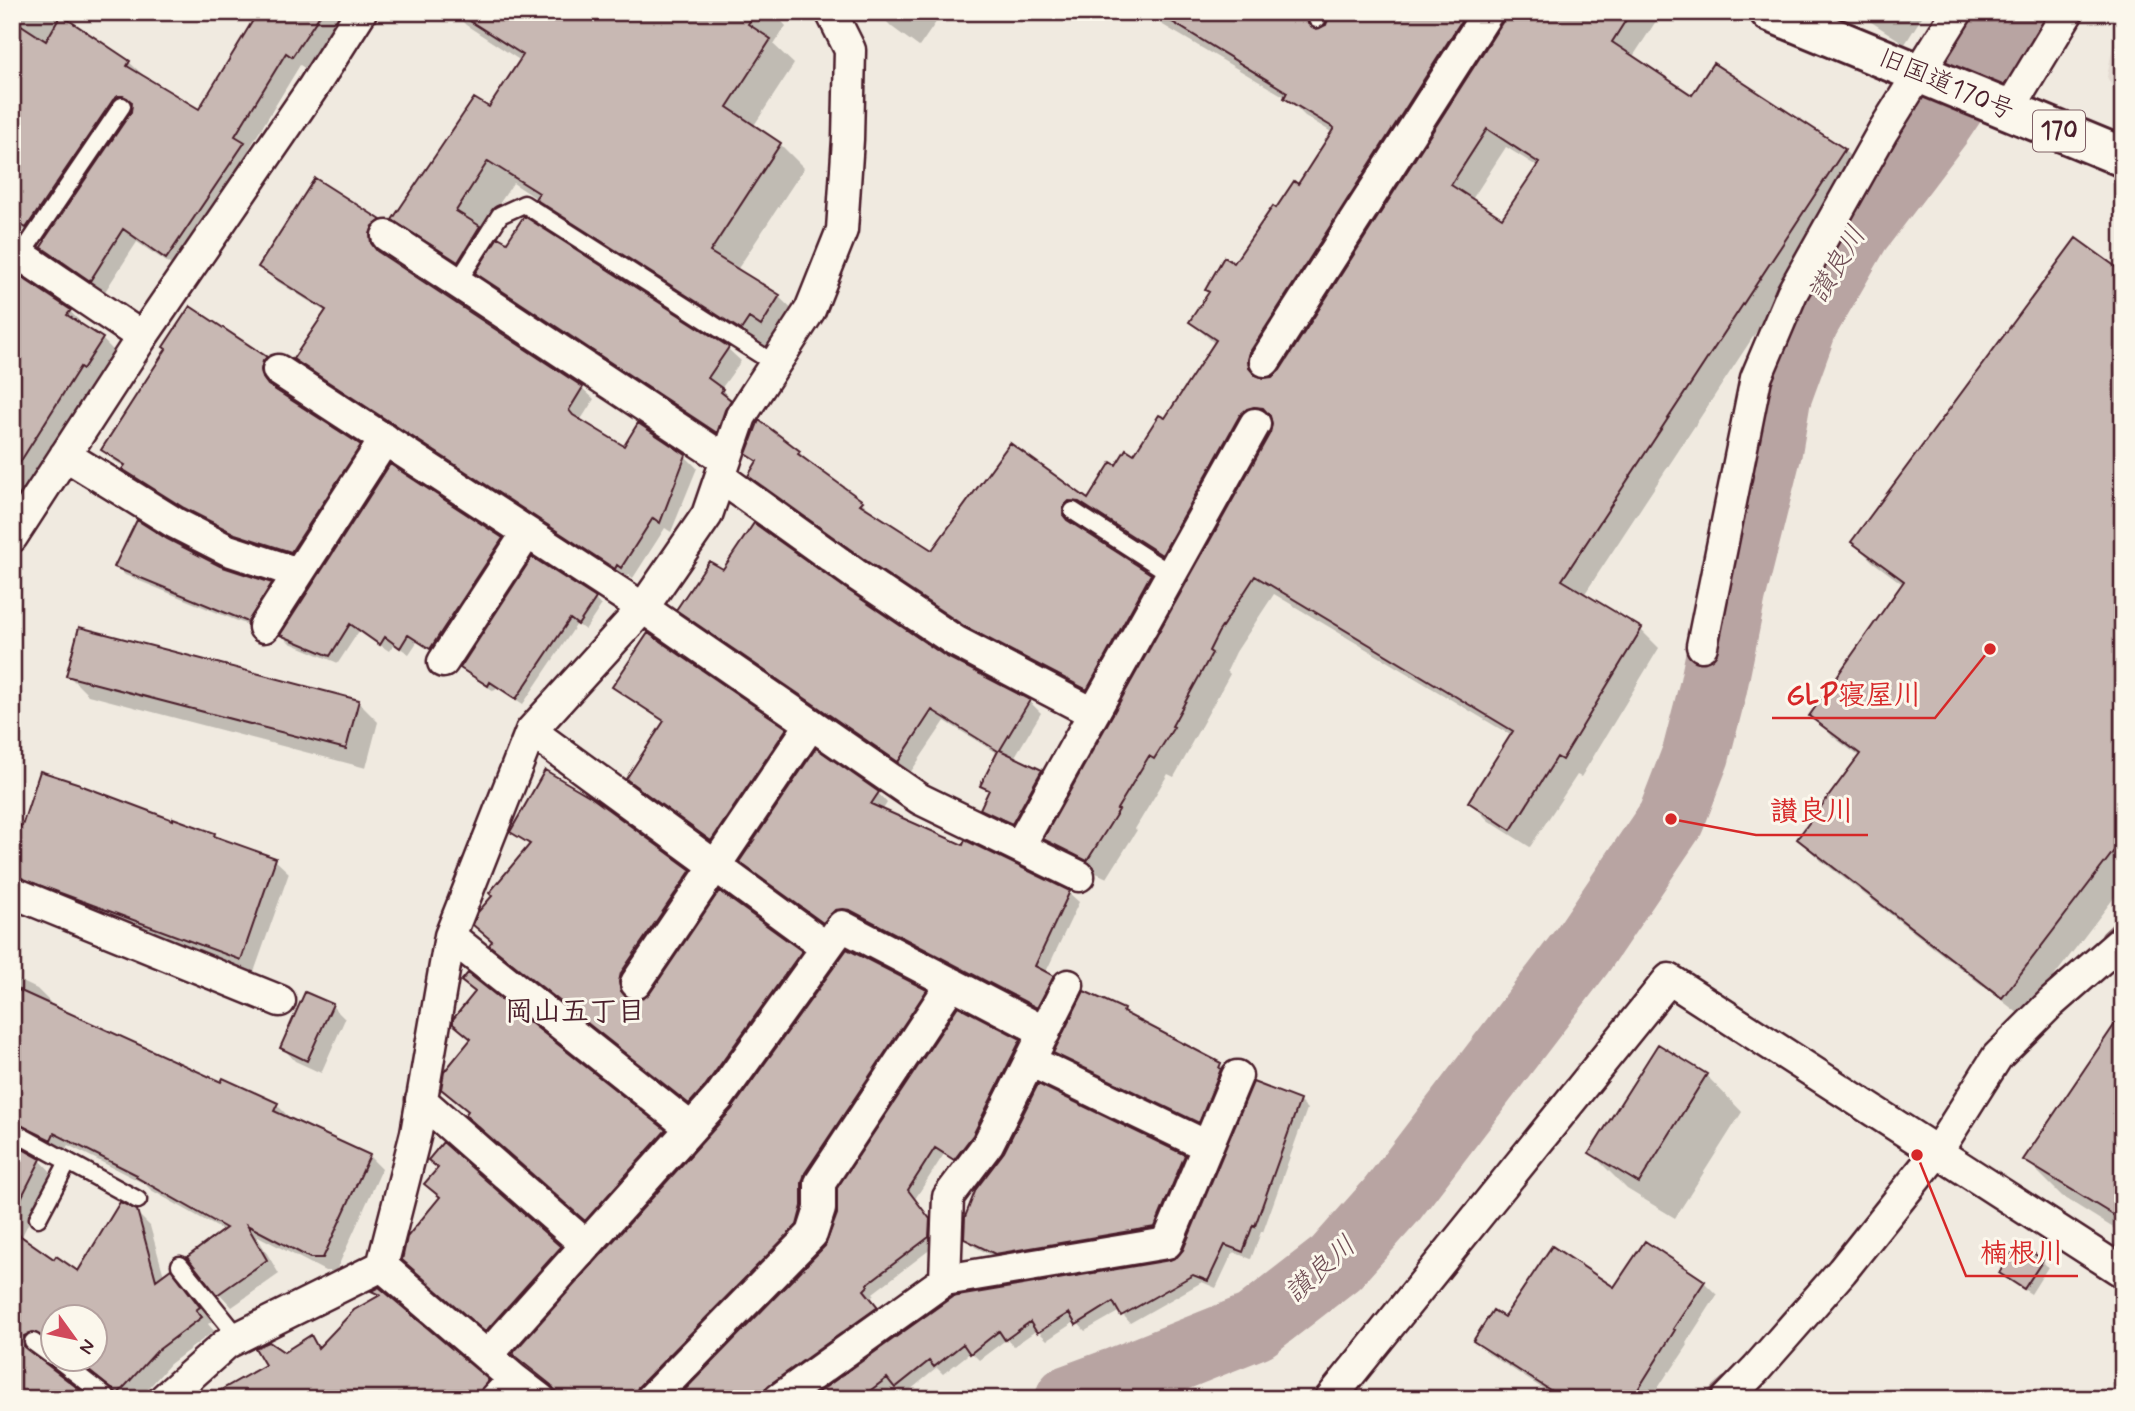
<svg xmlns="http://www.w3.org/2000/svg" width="2135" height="1411" viewBox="0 0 2135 1411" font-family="Mynerve,'Klee One',sans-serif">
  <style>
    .built { fill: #e4dbd2 }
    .shadow { fill: #0003; fill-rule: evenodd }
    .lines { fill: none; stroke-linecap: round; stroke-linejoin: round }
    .stream { stroke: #8c6f72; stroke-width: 12 }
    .river { stroke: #b8a4a2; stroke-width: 68 }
    .building { fill: #c8b8b3; stroke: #4a1f2b; stroke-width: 2; fill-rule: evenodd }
    .lane-casing { stroke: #4a1f2b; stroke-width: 21 }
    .street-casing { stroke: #4a1f2b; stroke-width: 35 }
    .highway-casing { stroke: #4a1f2b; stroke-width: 44 }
    .lane { stroke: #fbf7ec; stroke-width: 16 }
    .street { stroke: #fbf7ec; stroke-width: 30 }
    .highway { stroke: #fbf7ec; stroke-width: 38 }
    .labels { text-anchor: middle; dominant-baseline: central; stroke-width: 6; stroke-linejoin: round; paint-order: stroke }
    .shield { fill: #fbf7ec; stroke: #7f6065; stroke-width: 2 }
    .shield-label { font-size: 24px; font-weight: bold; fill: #4a1f2b }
    .street-label { font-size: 26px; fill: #4a1f2b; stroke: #fbf7ec }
    .water-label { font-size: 28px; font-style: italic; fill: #704e55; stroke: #fbf7ec }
    .neighbourhood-label { font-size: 28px; font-weight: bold; fill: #4a1f2b; stroke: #fbf7ec }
    .leader { fill: none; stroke: #d62828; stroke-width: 2.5 }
    .callout-dot { fill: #d62828; stroke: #fbf7ec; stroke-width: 2.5 }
    .callout-label { font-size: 28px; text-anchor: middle; font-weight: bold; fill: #d62828; stroke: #fbf7ec; stroke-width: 6; stroke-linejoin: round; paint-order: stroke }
  </style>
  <rect width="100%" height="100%" fill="#f0eae0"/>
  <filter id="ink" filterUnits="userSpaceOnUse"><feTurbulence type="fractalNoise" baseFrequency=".0143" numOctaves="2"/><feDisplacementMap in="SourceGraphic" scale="14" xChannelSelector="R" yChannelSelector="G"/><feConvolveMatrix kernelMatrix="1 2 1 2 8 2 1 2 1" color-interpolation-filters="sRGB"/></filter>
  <g filter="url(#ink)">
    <!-- built -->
    <path class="built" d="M2119,12H2123V107L2107,77Z"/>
    <!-- shadow -->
    <path class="shadow" d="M12,12H64L60,18L129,62L143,75L199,111L258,16L253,12H349L340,17L306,69L300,65L249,149L257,157L180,271L137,242L104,293L57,261L43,247L136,106L127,113L40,241L12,221Z
      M453,12H773L786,26L774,45L794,64L753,127L780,144L804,168L737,270L779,297L803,320L766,352L561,222L539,200L513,183L482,230L496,244L507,245L524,219L728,349L741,361L721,389L735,403L730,444L490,286L485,280L482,284L418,243L395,220L490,110L521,61L466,25Z
      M877,12H943L919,47L892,27Z
      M1146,12H1662L1632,58L1693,97L1844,150L1863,169L1584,595L1640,629L1659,648L1581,777L1577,775L1530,847L1489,821L1470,802L1512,736L1274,594L1236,652L1227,671L1230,674L1190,746L1191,747L1174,777L1168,774L1135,829L1137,830L1107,878L1064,858L1046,839L1272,433L1274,425L1266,427L1181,573L1082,525V531L1150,575L1169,594L1106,708L985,644L886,578L769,494L750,475L758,464L748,454L760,423L799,452L818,471L862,502L876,516L932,553L1011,445L1089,501L1117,467L1134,456L1166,421L1215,344L1191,322L1277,210L1298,186L1333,133L1305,116L1287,98L1151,18ZM1507,13L1504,22L1281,372L1273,378L1266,380L1269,371L1500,15ZM1506,147L1538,167L1503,220L1471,201Z
      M1856,12H1925L1905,44Z
      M316,181L380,221L390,232L380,246L382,256L582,388L594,399L580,421L624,448L685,456L697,468L671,532L665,528L633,578L629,575L627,579L306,370L295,358L326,312L272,278L261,267Z
      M2123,275V886L2023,1017L1819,859L1799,839L1860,757L1832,736L1812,715L1904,585L1873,562L1853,542Z
      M12,293L70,311L83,325L82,327L102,339L115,352L97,381L94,380L53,444L57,449L20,509L12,505Z
      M191,308L266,358L276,368L270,381L272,389L359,446L369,456L302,561L247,543L196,517L134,479L124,469L125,467L113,460L103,450L168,350Z
      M502,539L510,547L439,656L417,642L409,654L394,644L389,651L359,631L338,663L290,643L282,635Z
      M166,540L219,567L271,584L279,593L257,629L125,575L116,566Z
      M723,572L944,657L1029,701L1041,713L1014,758L1041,772L1053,784L1024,835L994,820L982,808L989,792L983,785L998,754L945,721L910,773L690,621L678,609Z
      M595,599L601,606L585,630L577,624L523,704L497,687L494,691L468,674L462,668Z
      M68,675L358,702L378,722L366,768L88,695Z
      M614,687L786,730L795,740L721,849L638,788L628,779L665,723L624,696Z
      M82,788L214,835L220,840L275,860L289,873L254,972L12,879V852Z
      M878,793L887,803L882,811L964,847L966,843L1069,893L1079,902L1045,974L1052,977L1062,987L1047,1016L833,931L751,871L741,861Z
      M590,798L690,871L699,880L626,992L628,1000L635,1002L651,994L720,893L801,953L810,961L699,1111L500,953L530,846L512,832Z
      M12,977L37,989L50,1002L49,1005L222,1084L277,1105L290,1118L289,1120L369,1156L382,1169L336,1271H325L256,1235L279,1274L232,1307L219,1293L224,1231L151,1190L145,1184L68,1145L64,1152L19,1135L14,1145L40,1160L53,1174L21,1238L55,1262L79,1273L136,1212L150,1226L164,1276L171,1271L184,1285L212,1321L208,1324L214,1331L170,1364L139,1399H123L70,1358H94V1316H52V1346L48,1344L38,1348L12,1399Z
      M463,981L672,1139L593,1227L475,1123L470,1111L477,993Z
      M925,991L933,999L810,1215L644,1399H625Z
      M332,1006L345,1019L321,1073L295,1061L282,1047Z
      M1123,1010L1130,1018L1220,1065L1229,1074L1208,1130L1065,1062L1056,1053Z
      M2123,1015V1234L2062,1196L2026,1160Z
      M1020,1041L1028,1049L963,1166L944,1154L915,1199L937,1228L936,1245L873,1293L875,1295L870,1298L884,1315L771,1399H678L826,1247Z
      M1706,1075L1742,1112L1675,1218L1627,1189L1591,1153Z
      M1299,1101L1307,1109L1263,1232H1261L1251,1259L1233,1252L1216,1288L1202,1282L1130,1323L1120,1311L1085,1331L1076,1321L1047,1340L1037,1330L1014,1346L1007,1339L979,1360L971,1352L943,1374L937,1368L904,1395L895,1386L877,1399H812L1178,1258Z
      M443,1145L566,1254L493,1336L410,1266L442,1198L440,1168Z
      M1184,1156L1193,1165L1163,1236L1005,1262L975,1247L966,1238Z
      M2042,1261L2048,1267L2031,1294L2008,1279Z
      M1704,1282L1717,1295L1686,1343L1688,1345L1670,1372L1669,1371L1651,1399H1555L1548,1392L1489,1354L1475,1340L1505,1320L1614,1289Z
      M379,1289L495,1389L489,1399H209L310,1338L320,1348L381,1297L374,1291Z"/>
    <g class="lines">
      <!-- stream -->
      <path class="stream" d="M2107,937L2123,922
        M1708,1399L1726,1382"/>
      <!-- river -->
      <path class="river" d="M1069,1399L1115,1382L1255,1326L1336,1263L1391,1201L1581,952L1671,819L1696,754L1713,688L1732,594L1768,451L1777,398L1805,321L1857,231L1938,124L2013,12"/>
    </g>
    <!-- building -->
    <path class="building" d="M258,12H322L292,57L286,53L235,136L245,142L166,259L123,229L90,281L41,247L45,241L44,240L131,112L132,102L123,96H118L113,100L26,228L12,219V19L46,41L61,15L130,61L127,66L199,109Z
      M456,12H756L748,24L771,39L727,107L781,143L710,252L780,295L761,326L749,318L741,330L535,199L539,193L488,161L456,211L480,226L458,262L392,220L474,98L489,107L523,55Z
      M1156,12H1309L1307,18L1308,24L1316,29L1326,25L1331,12H1467L1250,352L1248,360L1249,368L1255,375L1264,378L1272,377L1280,370L1503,21L1505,12H1631L1612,42L1692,95L1713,63L1845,149L1562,580L1642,628L1562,760L1557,757L1511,830L1468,802L1513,731L1255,576L1218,633L1209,651L1212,653L1172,726L1174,727L1154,759L1149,756L1117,809L1119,810L1087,861L1043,839L1270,433L1272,424L1270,416L1263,408L1254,407L1247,409L1240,415L1162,555L1079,502L1069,501L1064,506L1063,515L1067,520L1151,574L1087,690L964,626L865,560L748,476L757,461L746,454L759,420L800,451L798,454L863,501L860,504L932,550L1010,443L1088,499L1111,462L1116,465L1126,449L1134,454L1159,415L1165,418L1216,340L1189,322L1209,292L1205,290L1224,257L1234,263L1273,206L1276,208L1294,181L1298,184L1334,128L1284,98L1287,92ZM1487,129L1539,163L1502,218L1451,185Z
      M315,178L381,220L373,226L370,234L371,243L377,251L583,387L569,410L573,415L624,446L638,423L686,455L660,523L653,518L621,568L617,565L615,569L293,359L326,310L258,267Z
      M524,216L729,347L708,378L723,389L721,392L731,400L725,410L717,433L475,273L498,237L507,242Z
      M2076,238L2123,272V839L2002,998L1797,839L1860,754L1809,716L1904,581L1851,542Z
      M21,277L71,310L67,315L103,338L83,369L80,367L12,475V290Z
      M190,306L267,357L263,361L261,370L263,378L268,385L361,445L291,552L235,534L184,508L122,469L125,465L101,450L166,349L163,347Z
      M390,464L503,538L430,649L408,635L400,648L385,637L380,645L350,624L330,656L280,635Z
      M137,520L167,539L220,566L272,583L248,622L114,567Z
      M754,523L845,588L945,656L1030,700L1000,750L1042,770L1012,824L980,809L989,790L980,786L998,751L932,710L898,762L676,610L709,561L723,569Z
      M532,557L596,598L578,625L570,619L516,699L490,682L488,686L460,668Z
      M79,627L359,700L346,749L66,676Z
      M648,633L787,728L711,841L626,779L664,721L612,687Z
      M816,748L879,792L871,804L963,845L965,840L1070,891L1035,966L1054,976L1037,1008L850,910L843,909L835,910L823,923L739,862Z
      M545,770L591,797L691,870L621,973L619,982L621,991L626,997L635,1000L644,998L650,993L719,891L802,951L705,1086L689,1104L489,945L492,941L473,925L478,912L492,896L489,893L530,844L510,832Z
      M40,771L80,784V785L173,820V818L215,833L214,836L276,858L241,960L12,875V847L20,826H22Z
      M847,949L927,990L805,1173L802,1183V1206L797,1225L638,1387L634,1399H557L556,1392L551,1385L512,1354L732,1109Z
      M468,973L666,1130L585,1221L465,1115L468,1111L441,1089L444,1072L471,1039L453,1024V1019L475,992L461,981Z
      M12,987L221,1082L223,1078L278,1103L274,1111L370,1155L323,1258H310L247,1225L267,1260L217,1295L187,1257L226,1228L136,1177L137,1175L54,1133L51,1140L12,1121Z
      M1084,991L1124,1009L1123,1012L1221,1063L1219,1068L1221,1069L1199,1123L1053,1053Z
      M305,992L333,1004L307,1061L280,1048Z
      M958,1006L1021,1039L973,1135L954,1160L935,1148L908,1190L930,1219L929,1237L867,1284L868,1286L864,1290L878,1307L769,1385L763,1391L762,1399H676L825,1246L837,1214V1188Z
      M2123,1012V1221L2023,1160Z
      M1658,1044L1707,1074L1639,1183L1589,1153Z
      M1253,1082L1300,1100L1255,1226L1253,1225L1243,1252L1225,1245L1208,1281L1193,1275L1121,1316L1113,1302L1076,1325L1069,1313L1037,1333L1030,1322L1005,1340L999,1331L970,1354L963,1344L934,1367L929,1361L895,1388L887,1378L859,1399H809L952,1297L1170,1260L1177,1257L1183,1250Z
      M1038,1084L1185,1155L1155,1227L995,1254L964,1239L965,1217L976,1189L1004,1152Z
      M443,1142L561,1247L485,1332L402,1260L407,1237L440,1197L424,1184L438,1168L428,1160Z
      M12,1143L41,1159L12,1216Z
      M120,1202L137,1210L156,1280L171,1269L200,1307L196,1310L202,1317L157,1351L118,1394L74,1359H94V1317H52V1343L33,1332L24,1336V1347L92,1399H12V1230L54,1259L56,1256L78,1271Z
      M1645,1241L1705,1281L1673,1329L1675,1330L1632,1399H1564L1473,1341L1493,1310L1504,1317L1552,1246L1614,1287Z
      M2019,1243L2043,1260L2024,1289L1999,1273Z
      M379,1287L489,1380L482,1388L478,1399H205L265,1365L255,1348L269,1342L284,1352L311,1335L318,1348L354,1310L380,1295L371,1291Z"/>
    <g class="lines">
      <defs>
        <path id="lane" d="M1317,19L1321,12
          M21,255L122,106
          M457,283L500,215L524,204L775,364
          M1073,511L1171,574
          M12,1131L138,1200
          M38,1218L68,1162
          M180,1265L239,1338
          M33,1342L52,1356
          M56,1358L109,1399"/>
        <path id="street" d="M2008,111L2068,12
          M387,236L726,460
          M12,249L142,337
          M1265,361L1488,12
          M278,370L643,608L920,799L1079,876
          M65,455L175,523L228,550L298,573
          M720,477L855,574L955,641L1093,713
          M12,537L142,337L312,89L361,12
          M264,627L385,439
          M1702,646L1756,378L1792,293L1883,131L1957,12
          M443,662L527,533
          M531,731L826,947
          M1019,847L1255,424
          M12,892L280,1001
          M450,936L691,1128
          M636,983L811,724
          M1030,1061L1207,1146
          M421,1100L586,1245
          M382,1266L514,1379L540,1399
          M945,1280L1167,1243L1237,1076
          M487,1356L719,1097L842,926L1045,1032
          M164,1399L227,1343L382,1266L416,1133L450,936L531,731L643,608L707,515L741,416L810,310L842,230L848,139L850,50L831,12
          M495,1399L514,1379
          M651,1399L812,1234L820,1209V1183L952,983
          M779,1399L945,1280L948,1197L988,1144L1068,985
          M1330,1399L1669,979L2123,1272
          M1727,1399L1757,1368L1842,1271L1937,1152L1997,1057L2051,1003L2123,940"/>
        <path id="highway" d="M1770,12L2123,157"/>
      </defs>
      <!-- lane casing -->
      <use href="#lane" class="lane-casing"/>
      <!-- street casing -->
      <use href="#street" class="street-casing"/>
      <!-- highway casing -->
      <use href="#highway" class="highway-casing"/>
      <!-- lane -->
      <use href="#lane" class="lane"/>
      <!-- street -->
      <use href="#street" class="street"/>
      <!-- highway -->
      <use href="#highway" class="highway"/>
    </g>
  </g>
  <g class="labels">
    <!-- shield labels -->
    <rect class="shield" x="2033" y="110.5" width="52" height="41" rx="5"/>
    <g class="shield-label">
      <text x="2059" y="131">170</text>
    </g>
    <!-- street labels -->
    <g class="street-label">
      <text transform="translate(1946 85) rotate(23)">旧国道170号</text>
    </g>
    <!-- water labels -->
    <g class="water-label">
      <text transform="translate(1838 265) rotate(-59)">讃良川</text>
      <text transform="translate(1321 1270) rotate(-42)">讃良川</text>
    </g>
    <!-- neighbourhood labels -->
    <g class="neighbourhood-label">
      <text x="575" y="1012">岡山五丁目</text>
    </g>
  </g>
  <!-- callouts -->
  <path class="leader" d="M1990 649L1935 718H1772M1671 819L1756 835H1868M1917 1155L1966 1276H2078"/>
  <g class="callout-dot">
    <circle cx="1990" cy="649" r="7"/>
    <circle cx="1671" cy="819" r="7"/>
    <circle cx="1917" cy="1155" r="7"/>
  </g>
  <g class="callout-label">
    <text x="1854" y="704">GLP寝屋川</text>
    <text x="1812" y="820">讃良川</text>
    <text x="2022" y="1262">楠根川</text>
  </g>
  <!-- margin -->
  <rect width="2135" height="1411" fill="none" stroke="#fbf7ec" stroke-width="42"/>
  <rect x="21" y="21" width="2093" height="1369" fill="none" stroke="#4a1f2b" stroke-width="2.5" filter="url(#ink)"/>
  <!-- north arrow -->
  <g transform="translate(74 1338) rotate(123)"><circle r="33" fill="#fbf7ec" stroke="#b4a19f" stroke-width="2"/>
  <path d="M0-5L12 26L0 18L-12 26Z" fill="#d1495b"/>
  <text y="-10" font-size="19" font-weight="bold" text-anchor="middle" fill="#4a1f2b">N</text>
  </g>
</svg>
